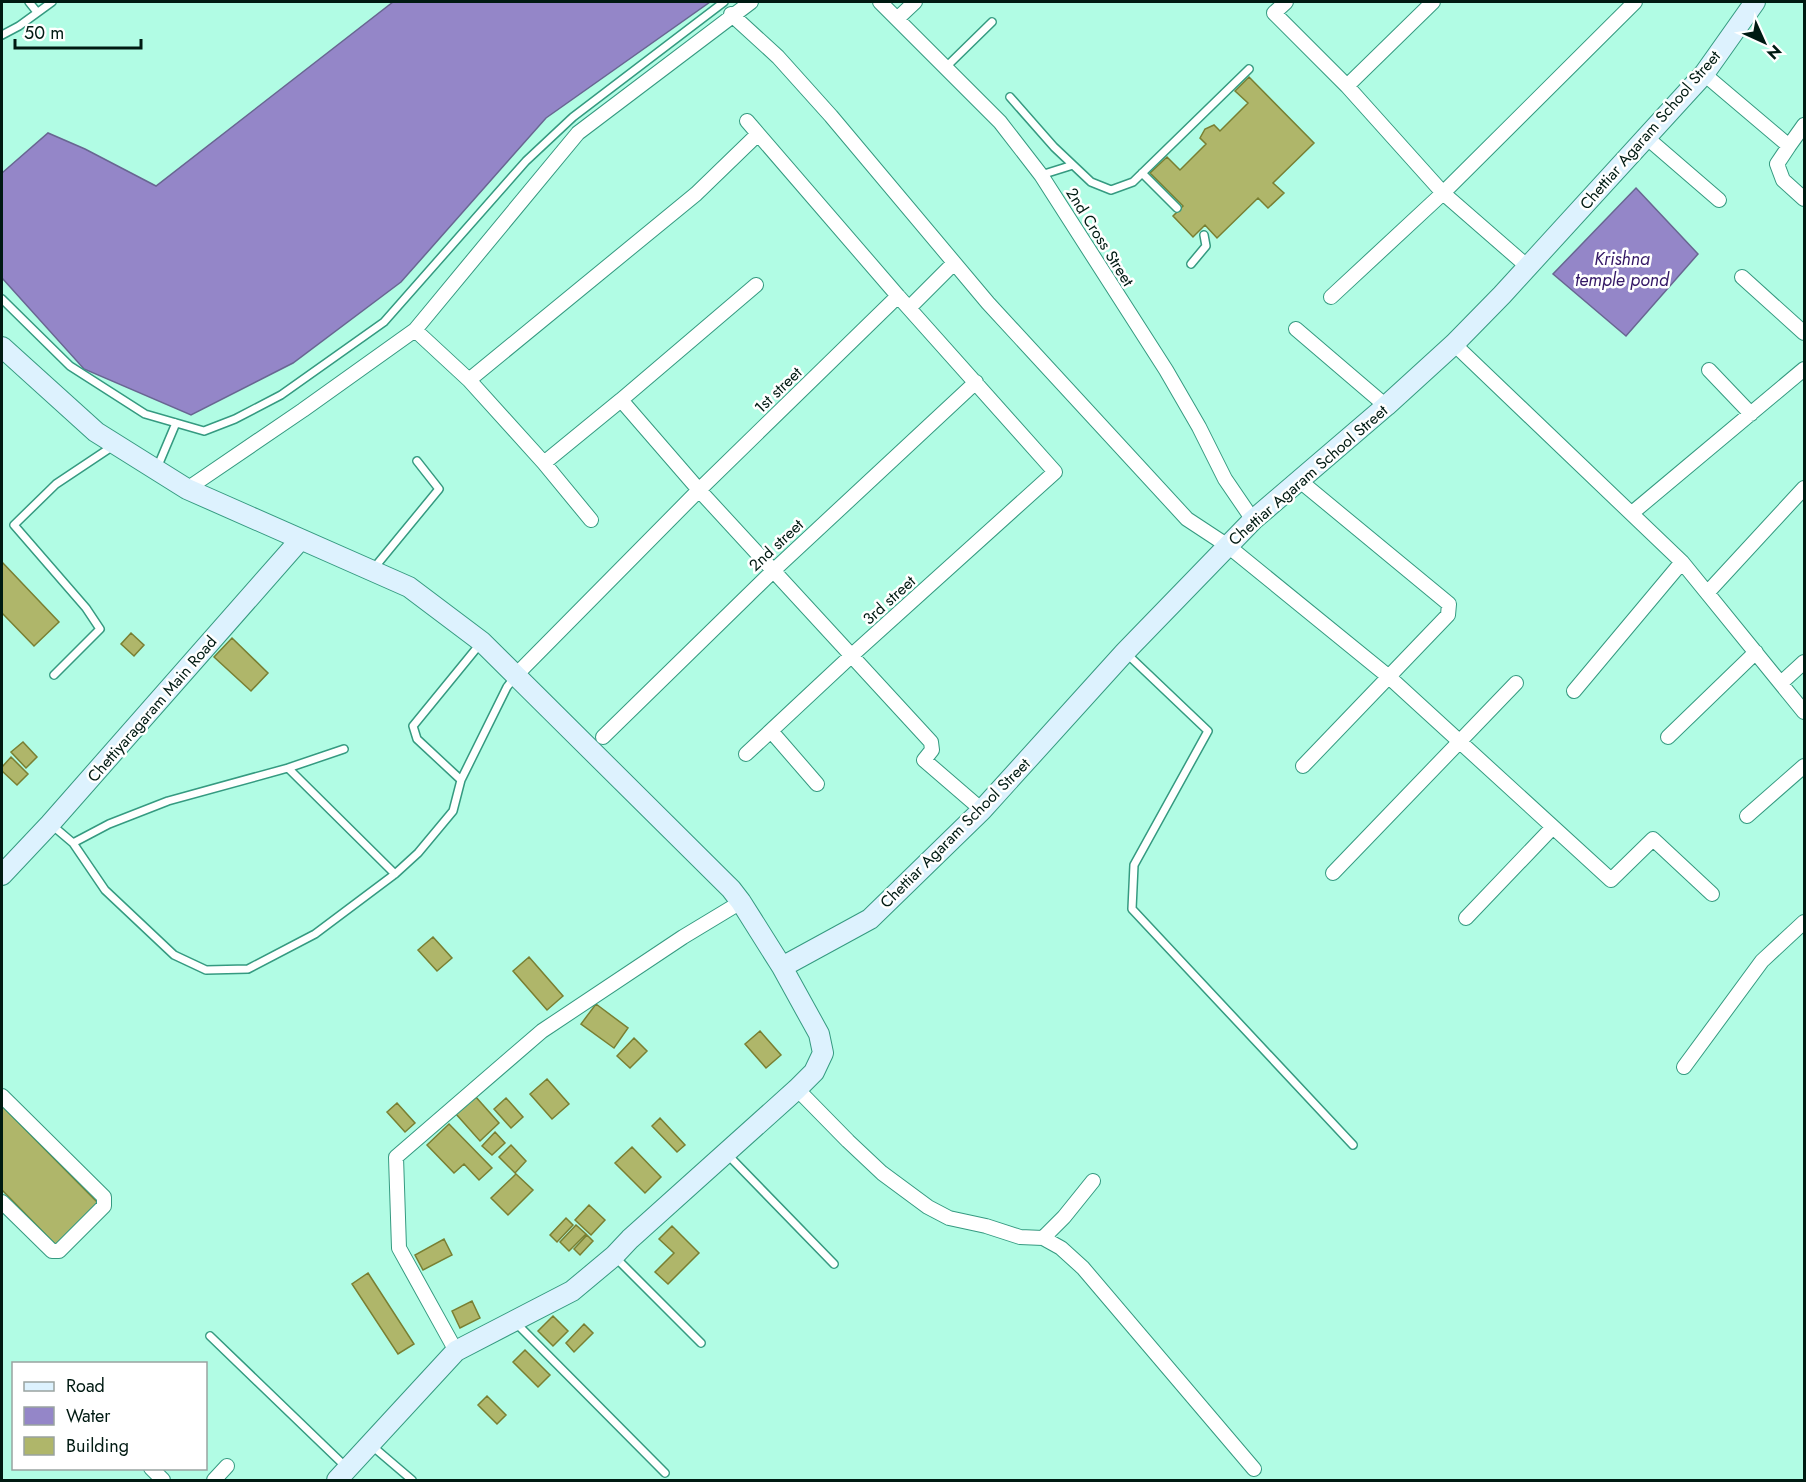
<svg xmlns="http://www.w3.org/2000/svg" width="1806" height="1482" viewBox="0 0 1806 1482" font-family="Jost,sans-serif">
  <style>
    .water { fill: #9486c8; stroke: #686691; stroke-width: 1.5 }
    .building { fill: #afb66a; stroke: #797f32; stroke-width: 1.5 }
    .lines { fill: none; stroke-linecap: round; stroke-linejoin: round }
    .lane-casing { stroke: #359a80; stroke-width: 10 }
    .street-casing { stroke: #359a80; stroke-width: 16 }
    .secondary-casing { stroke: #359a80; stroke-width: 22 }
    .lane { stroke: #fff; stroke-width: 7 }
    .street { stroke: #fff; stroke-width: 14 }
    .secondary { stroke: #ddf2fe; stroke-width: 20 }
    .labels { text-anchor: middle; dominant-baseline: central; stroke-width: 5; stroke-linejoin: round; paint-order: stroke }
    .street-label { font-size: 16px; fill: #001a12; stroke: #fff }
    .water-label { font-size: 18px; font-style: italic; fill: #341866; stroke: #fff }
  </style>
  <rect width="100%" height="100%" fill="#b1fce4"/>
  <!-- water -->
  <path class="water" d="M393,2H710L546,118L401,282L293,363L191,415L84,369L2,278V173L48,133L85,149L156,186Z
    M1636,188L1698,254L1626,336L1553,274Z"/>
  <!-- building -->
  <path class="building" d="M1249,77L1314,143L1273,183L1284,193L1268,208L1258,198L1217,238L1205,225L1193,237L1173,216L1183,206L1150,173L1167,157L1180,170L1206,144L1200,138L1205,129L1214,125L1220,131L1248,103L1235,91Z
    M2,562L59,622L34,646L2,613Z
    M131,633L144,645L134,656L121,644Z
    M232,638L268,673L251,691L214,657Z
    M23,742L37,757L26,768L11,752Z
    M11,757L28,774L17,785L2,771V767Z
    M433,937L452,958L437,971L418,950Z
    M529,957L563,996L547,1010L513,971Z
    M596,1004L628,1028L614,1048L581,1024Z
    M760,1031L781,1055L766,1068L745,1044Z
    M634,1038L647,1051L630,1068L617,1056Z
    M547,1079L569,1104L552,1119L530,1094Z
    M475,1096L499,1123L480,1141L456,1114Z
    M506,1098L523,1117L511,1128L494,1109Z
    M397,1103L415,1123L405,1132L387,1112Z
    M2,1106L99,1204L57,1246L2,1190Z
    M660,1118L685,1145L677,1152L652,1126Z
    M449,1124L492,1168L479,1180L464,1164L454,1173L427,1145Z
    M495,1132L505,1143L492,1155L482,1146Z
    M511,1145L526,1161L515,1173L499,1157Z
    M632,1147L661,1177L645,1193L615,1163Z
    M516,1174L533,1190L508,1215L491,1198Z
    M589,1205L605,1220L591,1235L575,1220Z
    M566,1218L573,1225L557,1242L550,1235Z
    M576,1225L586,1234L569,1251L560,1242Z
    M672,1226L699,1253L668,1284L655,1272L674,1253L659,1239Z
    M587,1235L593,1241L580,1255L574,1249Z
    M444,1239L452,1255L423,1270L415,1255Z
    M368,1273L414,1344L398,1354L352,1284Z
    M472,1301L480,1318L460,1328L452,1311Z
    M553,1316L568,1331L553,1346L538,1331Z
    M584,1324L593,1333L574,1352L566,1343Z
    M525,1350L550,1375L538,1387L513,1362Z
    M487,1396L506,1415L497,1424L478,1405Z"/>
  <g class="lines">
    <defs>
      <path id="lane" d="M29,2L37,12
        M2,35L19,26L52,2
        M945,68L992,22
        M1010,97L1054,147L1091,182L1111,190L1133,182L1249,69
        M1142,173L1177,208
        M1041,175L1073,165
        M1191,264L1206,246L1204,235
        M2,299L70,366L145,414L204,431L235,419L281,395L384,322L526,161L573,117L724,2
        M157,468L176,423
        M374,568L439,489L417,461
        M480,644L413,726L417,739L461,780L507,687L514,678
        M1126,653L1208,731L1134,865L1132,909L1353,1145
        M54,675L100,629L86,608L14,525L56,484L113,446
        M288,768L344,749
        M53,826L73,843L109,824L168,801L288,768L395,874
        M73,843L105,890L174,955L206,970L248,969L315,934L395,874L418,853L453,811L461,780
        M727,1154L834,1264
        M616,1258L701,1343
        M515,1322L665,1473
        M210,1336L346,1467
        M371,1445L412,1480"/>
      <path id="street" d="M880,2L1000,122L1041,175L1166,370L1199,427L1225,479L1253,520
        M1286,2L1274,13L1347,86L1443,193L1528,267
        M731,14L778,57L831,116L988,303L1187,519L1228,546L1389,677L1611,880L1653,839L1712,894
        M897,19L915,2
        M1704,74L1789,146L1804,125
        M1347,86L1433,2
        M747,121L898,296
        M1646,137L1719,200
        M1789,146L1777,164L1783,180L1804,199
        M1742,277L1804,333
        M1331,297L1443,193L1635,2
        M909,308L954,263
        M1296,329L1386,406
        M415,330L469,380L544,463L621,400L699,490L931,742L932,750L924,760L982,810
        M1454,344L1682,562L1804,712
        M1709,370L1751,414
        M469,380L696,194L758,134
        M621,400L756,285
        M544,463L591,520
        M1300,481L1449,604L1448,615L1303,766
        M187,489L303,410L415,330L578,133L751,2
        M1632,513L1804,369
        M1708,592L1804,488
        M515,676L699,490L898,296L1055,472L851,656L746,754
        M1781,683L1804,662
        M1574,691L1682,562
        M771,731L817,784
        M603,737L773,571L976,382
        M1668,737L1756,652
        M1747,816L1804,766
        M1333,873L1516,683
        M1466,918L1553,827
        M1684,1067L1762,961L1804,922
        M797,1089L848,1141L882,1173L928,1207L949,1218L986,1226L1020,1237L1043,1238L1064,1217L1093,1181
        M2,1096L104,1197V1206L59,1251H52L2,1202
        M1043,1238L1061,1248L1083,1268L1254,1469
        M456,1351L399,1248L396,1157L542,1031L683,937L741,902
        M151,1468L163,1480
        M214,1480L227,1466"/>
      <path id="secondary" d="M2,347L96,432L187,489L409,587L482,642L731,889L741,902L782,967L819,1034L823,1053L814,1072L797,1089L630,1239L614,1256L572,1291L456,1351L337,1480
        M2,875L50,824L300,540
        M782,967L870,919L982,810L1125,652L1253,520L1386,406L1454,344L1502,295L1704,74L1755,2"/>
    </defs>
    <!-- lane casing -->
    <use href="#lane" class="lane-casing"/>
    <!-- street casing -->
    <use href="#street" class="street-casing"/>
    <!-- secondary casing -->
    <use href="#secondary" class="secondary-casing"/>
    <!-- lane -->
    <use href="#lane" class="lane"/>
    <!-- street -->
    <use href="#street" class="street"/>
    <!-- secondary -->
    <use href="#secondary" class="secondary"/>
  </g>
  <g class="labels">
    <!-- street labels -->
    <g class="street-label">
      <text transform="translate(1650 130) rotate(-49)">Chettiar Agaram School Street</text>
      <text transform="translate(1100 237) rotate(58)">2nd Cross Street</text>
      <text transform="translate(778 390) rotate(-44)">1st street</text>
      <text transform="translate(1308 475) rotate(-41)">Chettiar Agaram School Street</text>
      <text transform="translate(776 545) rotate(-43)">2nd street</text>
      <text transform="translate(889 600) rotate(-42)">3rd street</text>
      <text transform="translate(152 709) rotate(-49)">Chettiyaragaram Main Road</text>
      <text transform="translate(955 833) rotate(-45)">Chettiar Agaram School Street</text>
    </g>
    <!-- water labels -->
    <g class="water-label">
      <text x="1622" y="259">Krishna<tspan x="1622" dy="21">temple pond</tspan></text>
    </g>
  </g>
  <!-- border -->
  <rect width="1806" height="1482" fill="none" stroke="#001a12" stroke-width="6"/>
  <!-- legend -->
  <rect x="12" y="1362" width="195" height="108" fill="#ffffff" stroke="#99a3a0" stroke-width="1.5"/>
  <rect x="24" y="1382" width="30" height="9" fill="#ddf2fe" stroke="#99a3a0" stroke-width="1.5"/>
  <text x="66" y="1392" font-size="18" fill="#001a12">Road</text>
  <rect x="24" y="1407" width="30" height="18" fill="#9486c8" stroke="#99a3a0" stroke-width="1.5"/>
  <text x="66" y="1422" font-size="18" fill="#001a12">Water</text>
  <rect x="24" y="1437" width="30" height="18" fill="#afb66a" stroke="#99a3a0" stroke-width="1.5"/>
  <text x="66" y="1452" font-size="18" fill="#001a12">Building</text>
  <!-- north arrow -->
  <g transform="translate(1764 42) rotate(135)" stroke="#ffffff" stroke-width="4.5" paint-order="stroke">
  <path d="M0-4.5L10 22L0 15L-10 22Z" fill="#001a12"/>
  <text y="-9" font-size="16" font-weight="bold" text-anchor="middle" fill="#001a12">N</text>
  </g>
  <!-- scale -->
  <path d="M15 39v9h126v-9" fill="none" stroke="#001a12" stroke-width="3"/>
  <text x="24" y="39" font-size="18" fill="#001a12" stroke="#ffffff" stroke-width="4.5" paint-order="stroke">50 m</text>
</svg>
